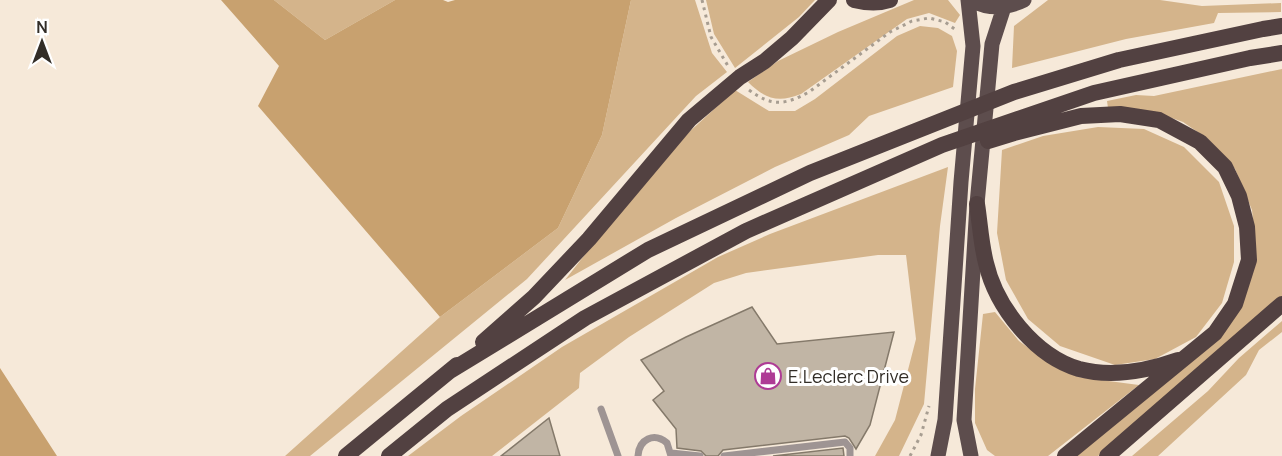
<svg xmlns="http://www.w3.org/2000/svg" width="1282" height="456" viewBox="0 0 1282 456" font-family="Manrope,sans-serif">
  <style>
    .green { fill: #d4b48b }
    .forest { fill: #c8a16f }
    .building { fill: #c1b5a5; stroke: #84796a; stroke-width: 1.5 }
    .lines { fill: none; stroke-linecap: round; stroke-linejoin: round }
    .path { stroke: #a79d91; stroke-width: 3; stroke-dasharray: 3 4.5; stroke-linecap: butt }
    .service { stroke: #9e9493; stroke-width: 7 }
    .primary { stroke: #5d4d4d; stroke-width: 15 }
    .trunk { stroke: #524141; stroke-width: 16 }
    .labels { text-anchor: middle; dominant-baseline: central; stroke-width: 6; stroke-linejoin: round; paint-order: stroke }
    .poi-label { font-size: 18px; fill: #322d27; stroke: #fff; text-anchor: start }
  </style>
  <rect width="100%" height="100%" fill="#f6e9d9"/>
  <!-- green -->
  <path class="green" d="M274,0H395L325,40Z
    M631,0H695L712,53L727,72L696,96L527,279L310,456H285L440,317L558,228L602,135Z
    M706,0H815L799,17L735,68L714,34Z
    M914,0H948L960,15L955,23L929,13L907,19L801,94C778,103 765,99 748,82L778,61L838,32Z
    M1048,0H1160L1202,6L1281,3V12L1218,13L1214,23L1126,39L1012,68L1014,26Z
    M920,26L938,28L952,36L957,51L953,87L869,116L849,135L775,167L676,218L565,280L605,229L675,145L735,90L769,111H795L815,99L897,36Z
    M1282,69V301L1098,456H1075L1220,336L1256,249L1252,210L1235,169L1208,139L1183,122L1155,112L1108,108L1107,101L1136,95L1154,96Z
    M1098,127L1144,129L1184,147L1219,182L1234,226V262L1222,303L1196,337L1155,359L1115,365L1060,346L1028,319L1006,280L997,233L1002,150L1043,136Z
    M948,167L940,226L924,404L899,456H875L895,420L916,339L906,255H878L746,273L714,283L629,337L580,373L579,388L492,456H408L461,416L562,347L718,257L770,234Z
    M995,312L1019,341L1049,363L1078,377L1139,385L1048,456H995L987,450L975,423V389L983,314Z
    M1282,321V332L1259,350L1246,375L1158,456H1132L1208,391L1239,358Z"/>
  <!-- forest -->
  <path class="forest" d="M221,0H274L325,40L395,0H443L448,2L455,0H631L602,135L558,228L440,317L258,106L279,66Z
    M0,368L57,456H0Z"/>
  <!-- building -->
  <path class="building" d="M752,307L777,344L894,332L870,425L856,449L849,438L845,436L723,450L718,456H706L701,451L677,448L676,429L653,400L664,391L641,360L686,337Z
    M549,418L560,456H501Z
    M843,448L844,456H773Z"/>
  <g class="lines">
    <!-- path -->
    <path class="path" d="M702,0L711,37L728,66
      M749,90C772,107 785,105 809,92L890,32L912,21L929,18L945,22L956,30
      M910,456L921,435L929,406"/>
    <!-- service -->
    <path class="service" d="M601,409L618,456
      M671,453L700,456
      M638,456C639,439 654,432 667,443L671,456
      M724,456L845,442L850,448V456"/>
    <!-- primary -->
    <path class="primary" d="M971,0C988,9 1006,9 1024,0
      M938,456L945,420L961,182L973,46L968,0
      M971,456L964,420L977,204L992,44L1004,7"/>
    <!-- trunk -->
    <path class="trunk" d="M854,0C866,3 878,4 890,0
      M988,141L1014,133L1081,116L1120,114L1159,120L1200,142L1225,167L1239,196L1247,227L1249,260L1235,304L1215,333L1065,456
      M977,204C980,223 981,244 986,263C996,307 1035,356 1079,369C1113,378 1147,371 1178,360
      M483,342L534,297L589,239L689,120L740,77L765,61L792,38L829,0
      M450,371L648,250L810,173L1014,92L1119,60L1263,29L1282,26
      M346,456L457,365
      M389,456L447,409L585,318L746,231L942,145L1094,93L1250,58L1282,53
      M1107,456L1282,304"/>
  </g>
  <!-- icons -->
  <defs>
    <symbol id="shop-ring" viewBox="-11 -11 22 22"><circle r="9.5" fill="#fff" stroke="#ae3b95" stroke-width="1.5"/><path d="M-5-2.5h2.3a2.7 3.5 0 0 1 5.4 0H5L5.5 6h-11ZM-1.5-2.5h3a1.5 2.3 0 0 0-3 0Z" fill="#ae3b95"/></symbol>
  </defs>
  <g fill-rule="evenodd">
    <use href="#shop-ring" x="753" y="361" width="30" height="30"/>
  </g>
  <g class="labels">
    <!-- poi labels -->
    <g class="poi-label">
      <text x="788" y="376">E.Leclerc Drive</text>
    </g>
  </g>
  <!-- north arrow -->
  <g transform="translate(42 42)" stroke="#ffffff" stroke-width="4.5" paint-order="stroke">
  <path d="M0-4.5L10 22L0 15L-10 22Z" fill="#322d27"/>
  <text y="-9" font-size="16" font-weight="bold" text-anchor="middle" fill="#322d27">N</text>
  </g>
</svg>
